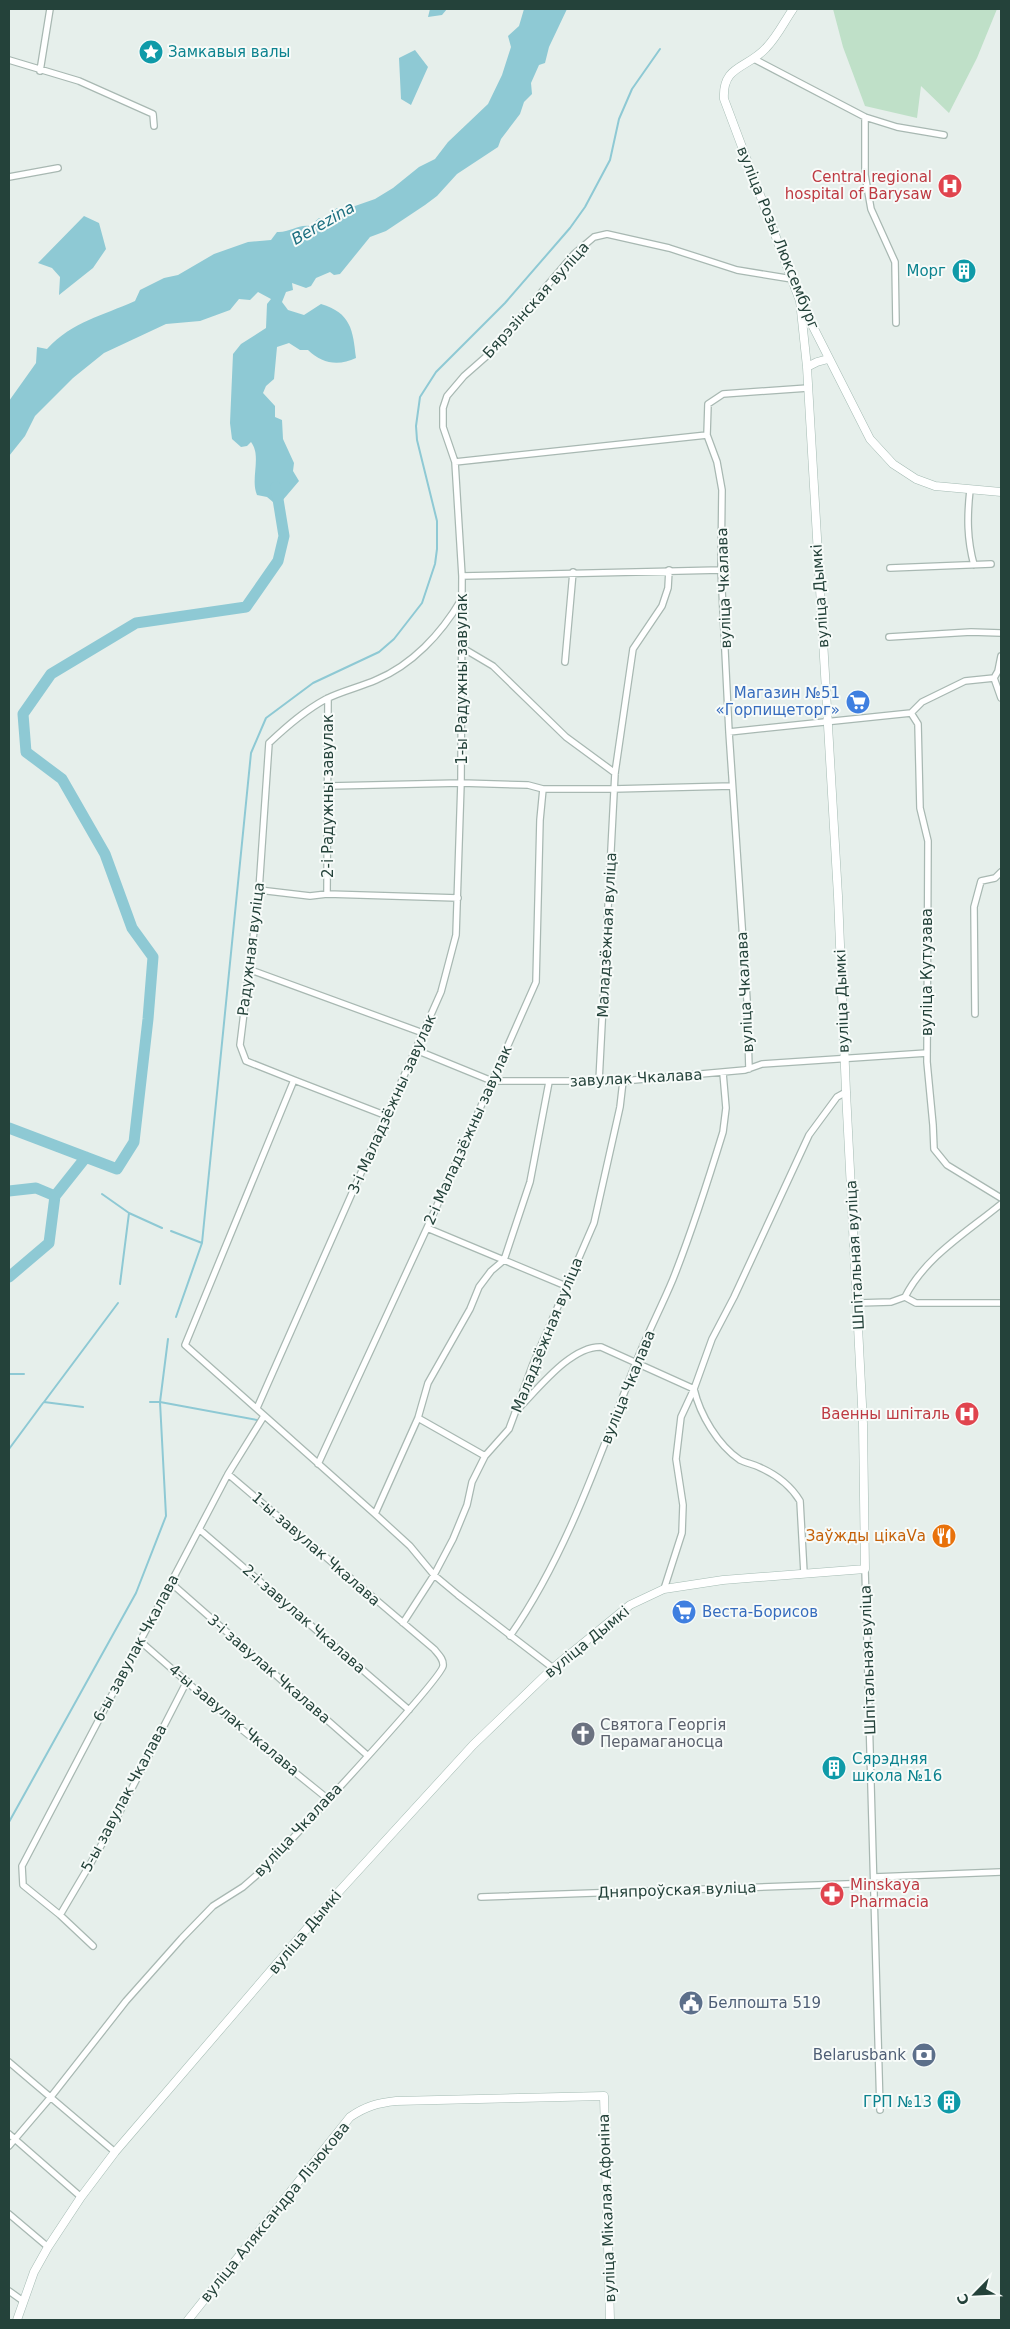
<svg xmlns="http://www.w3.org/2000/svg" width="1010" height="2329" viewBox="0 0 1010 2329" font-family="'DejaVu Sans',sans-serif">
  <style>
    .green { fill: #bfe0c8 }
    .water { fill: #8ec9d4 }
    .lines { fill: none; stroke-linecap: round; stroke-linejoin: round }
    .stream { stroke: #8ec9d4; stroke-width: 2 }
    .river { stroke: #8ec9d4; stroke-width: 11 }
    .street-casing { stroke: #a8b8b2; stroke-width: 8 }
    .secondary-casing { stroke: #a4bbb3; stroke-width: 9 }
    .street { stroke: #fff; stroke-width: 5.5 }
    .secondary { stroke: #fff; stroke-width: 8 }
    .labels { text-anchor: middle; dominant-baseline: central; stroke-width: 4; stroke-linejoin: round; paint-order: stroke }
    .culture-label { font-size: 15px; fill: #0d838f; stroke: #f7fbf9; text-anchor: start }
    .health-label { font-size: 15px; fill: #be3a42; stroke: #f7fbf9; text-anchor: end }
    .street-label { font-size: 15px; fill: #24423a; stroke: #f7fbf9 }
    .shop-label { font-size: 15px; fill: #366cbe; stroke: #f7fbf9; text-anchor: end }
    .food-label { font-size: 15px; fill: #c56008; stroke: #f7fbf9; text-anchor: end }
    .worship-label { font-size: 15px; fill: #5b616d; stroke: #f7fbf9; text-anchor: start }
    .service-label { font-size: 15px; fill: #4e5e75; stroke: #f7fbf9; text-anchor: start }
    .water-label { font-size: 16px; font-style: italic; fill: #1c6f80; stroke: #f7fbf9 }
  </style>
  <rect width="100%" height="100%" fill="#e6efeb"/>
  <!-- green -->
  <path class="green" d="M833,9H997L977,58L949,113L921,86L917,118L865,106L843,47Z"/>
  <!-- water -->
  <path class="water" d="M430,9H447L442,15L428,17Z
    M524,9H567L549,47L545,63L539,65L531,83L532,94L524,102L520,114L501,139L498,147L457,174L437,196L425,205L386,231L370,237L340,274L334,275L330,272L316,278L311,286L306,288L292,283L293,290L286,292L282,302L288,310L304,315L321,304C351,313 353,330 356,358C339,366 322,364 308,350H300L289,343L277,347L274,379L266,386L263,393L275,406V417L282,420L283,439L294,463L293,471L299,481L282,501L273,502L267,497L257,495C250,479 262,456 251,442L247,446L241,447L232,439L230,423L233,354L241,344L266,328L267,304L271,299L258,292L250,300L239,299L230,310L200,321L166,324L104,353L73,378L35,416L25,436L9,456V401L36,363L37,347L47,349C73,321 102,316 135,301L140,290L164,278L178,275L214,254L248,242L271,240L277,232C289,233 298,224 310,226L319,218L322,219L337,208L341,212L349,205L355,206L375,199L393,188L419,167L435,159L448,142L488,104L502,75L511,47L508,36L519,26Z
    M415,50L428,67L411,105L401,99L399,58Z
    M84,216L99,223L106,249L93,268L59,295L60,277L52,268L38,263Z"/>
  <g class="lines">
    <!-- stream -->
    <path class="stream" d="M102,1194L129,1213L120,1284
      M129,1213L162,1228
      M171,1231L202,1243L176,1317
      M202,1243L251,753L266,718L313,683L379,652L394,639L422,603L435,564L437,549V521L417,440L416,426L420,397L436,372L505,303L570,228L585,207L610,160L619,119L632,89L660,49
      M9,1374H24
      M150,1402H160L168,1339
      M83,1407L44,1402L118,1303
      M9,1449L43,1403
      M9,1822L136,1593L166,1516L160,1402L257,1420"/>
    <!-- river -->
    <path class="river" d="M9,1128L117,1169L134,1142L148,1019L153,957L132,928L105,854L62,779L26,752L23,714L51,674L136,623L246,607L278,561L284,536L276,487
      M9,1191L36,1188L55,1196
      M9,1277L49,1243L55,1196L86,1157"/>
    <defs>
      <path id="street" d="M754,59L865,117L897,127L944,135
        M9,60L79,81L153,114L154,126
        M40,71L50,9
        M865,117V175L871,209L895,262L896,323
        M9,177L58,168
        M455,462L707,435
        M970,490C967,517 967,539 974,565
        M890,568L991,564
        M462,576L721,570
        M461,600C441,634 412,665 376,680C360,687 342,691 326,699C304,711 287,726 269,743L259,890L240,1045L246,1061L294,1080L185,1345L375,1514L410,1546L434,1575L458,1595L553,1668
        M889,637L971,632L1001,633
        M461,647L493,666L566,737L615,773
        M1001,656L998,671L994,678L1001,698
        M565,662L573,572
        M911,713L918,724L920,808L928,841L927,1062L933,1125L934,1149L947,1165L1001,1198
        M729,732L911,713L922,702L965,681L994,678
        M329,786L461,783L528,785L543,789H613L732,786
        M259,890L310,896L327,894L458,898
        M327,894L328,698
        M248,969L423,1033
        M975,1014L974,907L981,881L995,878L1001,872
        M416,1050L492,1081H623L745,1070L762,1064L927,1053
        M749,1069L747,1000L729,732L721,570L722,490L717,462L707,435L708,404L723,394L808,388
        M294,1080L387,1116
        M599,1081L615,773L633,649L662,606L668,588L669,570
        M427,1228L566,1286
        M905,1297C925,1257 967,1232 1001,1204
        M858,1303L891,1302L905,1297L916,1303H1001
        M257,1408L441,992L456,935L461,783L462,576L455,462L443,427V408L447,396L464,376L489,354L574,254L594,237L607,234L669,248L737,270L792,279
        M519,1408C539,1388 571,1346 601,1347L694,1389C700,1415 718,1445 740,1460C746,1463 753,1464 759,1467C775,1474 791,1486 800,1501L804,1573
        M418,1418L485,1456
        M318,1464L427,1228L536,982L540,820L543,789
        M375,1514L418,1418L428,1383L470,1309L479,1287L491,1271L504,1260L530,1182L549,1082
        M199,1529L409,1710
        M865,1569L880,2110
        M171,1583L367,1755
        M664,1589L682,1533L683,1505L676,1459L681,1417L694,1389L712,1339L734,1297L809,1135L837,1097L846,1092
        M403,1623L434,1575L453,1539L467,1505L472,1482L485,1456L509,1429L533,1364L594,1223L620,1107L623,1081
        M510,1636C567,1554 599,1457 635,1365C646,1336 661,1308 673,1279C692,1231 708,1181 723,1132L726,1108L723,1073
        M140,1641L235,1724L328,1799
        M874,1877L1001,1872
        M481,1897L874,1883
        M60,1915L112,1827L187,1681
        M93,1946L60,1915L23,1885L22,1866L228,1474L264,1416
        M9,2062L115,2152
        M9,2134L81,2197
        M9,2146L50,2098L126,2001L182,1938L213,1906L243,1887L266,1867C288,1843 441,1680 443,1666C444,1659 438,1654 434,1649L228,1474
        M9,2214L48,2247
        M9,2291L23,2301"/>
      <path id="secondary" d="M793,9C784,22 777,37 766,48C747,69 722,65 724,99L800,301L870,439L893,464L916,479L935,486L1001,492
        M807,367L817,362L828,359
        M17,2320L34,2272L48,2247L81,2197L115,2152L334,1897L473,1745L553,1668L630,1605L664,1589L723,1580L865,1569L863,1424L846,1092L838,896L807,367L800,301
        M188,2320L350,2117C366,2106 378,2103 396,2101L604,2096L610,2320"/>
    </defs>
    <!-- street casing -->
    <use href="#street" class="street-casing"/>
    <!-- secondary casing -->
    <use href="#secondary" class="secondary-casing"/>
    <!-- street -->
    <use href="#street" class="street"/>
    <!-- secondary -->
    <use href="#secondary" class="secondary"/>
  </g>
  <!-- icons -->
  <defs>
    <symbol id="sight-disc" viewBox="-11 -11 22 22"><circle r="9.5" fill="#0f9aa8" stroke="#f7fbf9"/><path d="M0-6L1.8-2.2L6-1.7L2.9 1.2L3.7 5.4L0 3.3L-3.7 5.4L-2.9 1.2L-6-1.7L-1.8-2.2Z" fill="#fff"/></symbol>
    <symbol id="hospital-disc" viewBox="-11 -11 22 22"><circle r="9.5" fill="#e0444e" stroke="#f7fbf9"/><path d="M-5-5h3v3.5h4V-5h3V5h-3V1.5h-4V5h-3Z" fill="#fff"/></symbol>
    <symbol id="building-disc" viewBox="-11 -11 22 22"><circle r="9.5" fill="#0f9aa8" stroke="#f7fbf9"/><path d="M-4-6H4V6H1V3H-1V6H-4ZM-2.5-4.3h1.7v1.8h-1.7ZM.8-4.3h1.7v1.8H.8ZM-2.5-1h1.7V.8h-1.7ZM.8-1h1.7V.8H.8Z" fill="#fff"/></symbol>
    <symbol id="supermarket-disc" viewBox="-11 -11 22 22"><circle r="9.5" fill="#3f7fe0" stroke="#f7fbf9"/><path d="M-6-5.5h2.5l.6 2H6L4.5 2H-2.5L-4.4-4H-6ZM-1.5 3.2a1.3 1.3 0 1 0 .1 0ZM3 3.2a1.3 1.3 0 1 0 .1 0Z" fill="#fff"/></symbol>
    <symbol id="restaurant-disc" viewBox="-11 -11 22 22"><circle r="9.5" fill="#e8710a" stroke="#f7fbf9"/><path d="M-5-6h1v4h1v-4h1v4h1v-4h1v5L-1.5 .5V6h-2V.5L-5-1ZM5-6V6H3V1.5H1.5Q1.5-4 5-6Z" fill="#fff"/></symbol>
    <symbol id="church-disc" viewBox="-11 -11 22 22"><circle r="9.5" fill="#6b7280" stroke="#f7fbf9"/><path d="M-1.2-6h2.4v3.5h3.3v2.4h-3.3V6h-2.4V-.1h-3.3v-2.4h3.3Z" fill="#fff"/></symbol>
    <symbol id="pharmacy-disc" viewBox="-11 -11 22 22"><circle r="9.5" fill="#e0444e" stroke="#f7fbf9"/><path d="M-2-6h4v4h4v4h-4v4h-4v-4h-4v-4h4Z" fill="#fff"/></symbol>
    <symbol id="civic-disc" viewBox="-11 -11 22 22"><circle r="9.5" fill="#5c6f8a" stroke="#f7fbf9"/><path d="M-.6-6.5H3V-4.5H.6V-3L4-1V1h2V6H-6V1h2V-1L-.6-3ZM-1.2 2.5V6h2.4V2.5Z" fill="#fff"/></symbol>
    <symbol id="bank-disc" viewBox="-11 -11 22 22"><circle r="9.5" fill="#5c6f8a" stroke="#f7fbf9"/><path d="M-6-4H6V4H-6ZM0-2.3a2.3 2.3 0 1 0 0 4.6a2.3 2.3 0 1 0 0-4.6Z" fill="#fff"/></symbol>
  </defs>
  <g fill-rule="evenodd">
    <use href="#sight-disc" x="137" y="38" width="28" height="28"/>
    <use href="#hospital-disc" x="936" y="172" width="28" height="28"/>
    <use href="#building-disc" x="950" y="257" width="28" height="28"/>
    <use href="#supermarket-disc" x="844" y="688" width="28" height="28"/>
    <use href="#hospital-disc" x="953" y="1400" width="28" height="28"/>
    <use href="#restaurant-disc" x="930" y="1522" width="28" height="28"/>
    <use href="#supermarket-disc" x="670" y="1598" width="28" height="28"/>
    <use href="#church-disc" x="569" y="1720" width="28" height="28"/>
    <use href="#building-disc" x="820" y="1754" width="28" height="28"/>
    <use href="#pharmacy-disc" x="818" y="1880" width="28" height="28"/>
    <use href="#civic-disc" x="677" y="1989" width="28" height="28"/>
    <use href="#bank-disc" x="910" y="2041" width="28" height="28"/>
    <use href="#building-disc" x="935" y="2088" width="28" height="28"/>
  </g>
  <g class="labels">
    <!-- culture labels -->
    <g class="culture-label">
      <text x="168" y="52">Замкавыя валы</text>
      <text x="946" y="271" text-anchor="end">Морг</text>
      <text x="852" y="1759">Сярэдняя<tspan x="852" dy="17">школа №16</tspan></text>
      <text x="932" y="2102" text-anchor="end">ГРП №13</text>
    </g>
    <!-- health labels -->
    <g class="health-label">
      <text x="932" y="177">Central regional<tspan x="932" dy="17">hospital of Barysaw</tspan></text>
      <text x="950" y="1414">Ваенны шпіталь</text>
      <text x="850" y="1885" text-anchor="start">Minskaya<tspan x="850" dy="17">Pharmacia</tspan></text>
    </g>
    <!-- street labels -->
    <g class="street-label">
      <text transform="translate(778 238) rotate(68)">вуліца Розы Люксембург</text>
      <text transform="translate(536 300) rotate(-48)">Бярэзінская вуліца</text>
      <text transform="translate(724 588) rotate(-92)">вуліца Чкалава</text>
      <text transform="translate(820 596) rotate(-94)">вуліца Дымкі</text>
      <text transform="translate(462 679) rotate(-90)">1-ы Радужны завулак</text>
      <text transform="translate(328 796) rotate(-90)">2-і Радужны завулак</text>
      <text transform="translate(607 935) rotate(-87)">Маладзёжная вуліца</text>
      <text transform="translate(251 949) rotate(-83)">Радужная вуліца</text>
      <text transform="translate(927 972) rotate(-90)">вуліца Кутузава</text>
      <text transform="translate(745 992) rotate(-93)">вуліца Чкалава</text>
      <text transform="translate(842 1001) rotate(-92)">вуліца Дымкі</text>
      <text transform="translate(636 1078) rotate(-3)">завулак Чкалава</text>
      <text transform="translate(392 1104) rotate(-66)">3-і Маладзёжны завулак</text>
      <text transform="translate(468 1135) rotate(-66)">2-і Маладзёжны завулак</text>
      <text transform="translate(855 1255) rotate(-93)">Шпітальная вуліца</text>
      <text transform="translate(547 1335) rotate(-68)">Маладзёжная вуліца</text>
      <text transform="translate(628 1387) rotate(-68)">вуліца Чкалава</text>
      <text transform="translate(316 1549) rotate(41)">1-ы завулак Чкалава</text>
      <text transform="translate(304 1619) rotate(41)">2-і завулак Чкалава</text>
      <text transform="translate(587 1642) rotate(-39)">вуліца Дымкі</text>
      <text transform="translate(136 1648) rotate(-62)">6-ы завулак Чкалава</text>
      <text transform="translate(868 1660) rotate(-92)">Шпітальная вуліца</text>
      <text transform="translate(269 1669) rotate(41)">3-і завулак Чкалава</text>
      <text transform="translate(234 1720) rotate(40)">4-ы завулак Чкалава</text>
      <text transform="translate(124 1798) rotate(-62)">5-ы завулак Чкалава</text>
      <text transform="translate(298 1830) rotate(-47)">вуліца Чкалава</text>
      <text transform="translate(677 1890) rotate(-2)">Дняпроўская вуліца</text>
      <text transform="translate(305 1932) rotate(-50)">вуліца Дымкі</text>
      <text transform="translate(607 2208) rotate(-92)">вуліца Мікалая Афоніна</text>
      <text transform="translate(275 2212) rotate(-51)">вуліца Аляксандра Лізюкова</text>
    </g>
    <!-- shop labels -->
    <g class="shop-label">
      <text x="840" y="693">Магазин №51<tspan x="840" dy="17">«Горпищеторг»</tspan></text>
      <text x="702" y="1612" text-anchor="start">Веста-Борисов</text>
    </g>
    <!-- food labels -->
    <g class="food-label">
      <text x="926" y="1536">Заўжды цікаVа</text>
    </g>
    <!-- worship labels -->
    <g class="worship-label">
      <text x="600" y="1725">Святога Георгія<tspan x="600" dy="17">Перамаганосца</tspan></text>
    </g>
    <!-- service labels -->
    <g class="service-label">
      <text x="708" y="2003">Белпошта 519</text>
      <text x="906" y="2055" text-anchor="end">Belarusbank</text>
    </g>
    <!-- water labels -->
    <g class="water-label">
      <text transform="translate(323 223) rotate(-30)">Berezina</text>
    </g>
  </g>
  <!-- border -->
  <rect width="1010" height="2329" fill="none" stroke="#24423a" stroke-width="20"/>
  <!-- north arrow -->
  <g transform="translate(975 2294) rotate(246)" stroke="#f7fbf9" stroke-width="4" paint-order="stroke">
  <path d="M0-4L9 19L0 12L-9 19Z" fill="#24423a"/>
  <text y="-8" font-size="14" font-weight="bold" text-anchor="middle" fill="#24423a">С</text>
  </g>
</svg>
